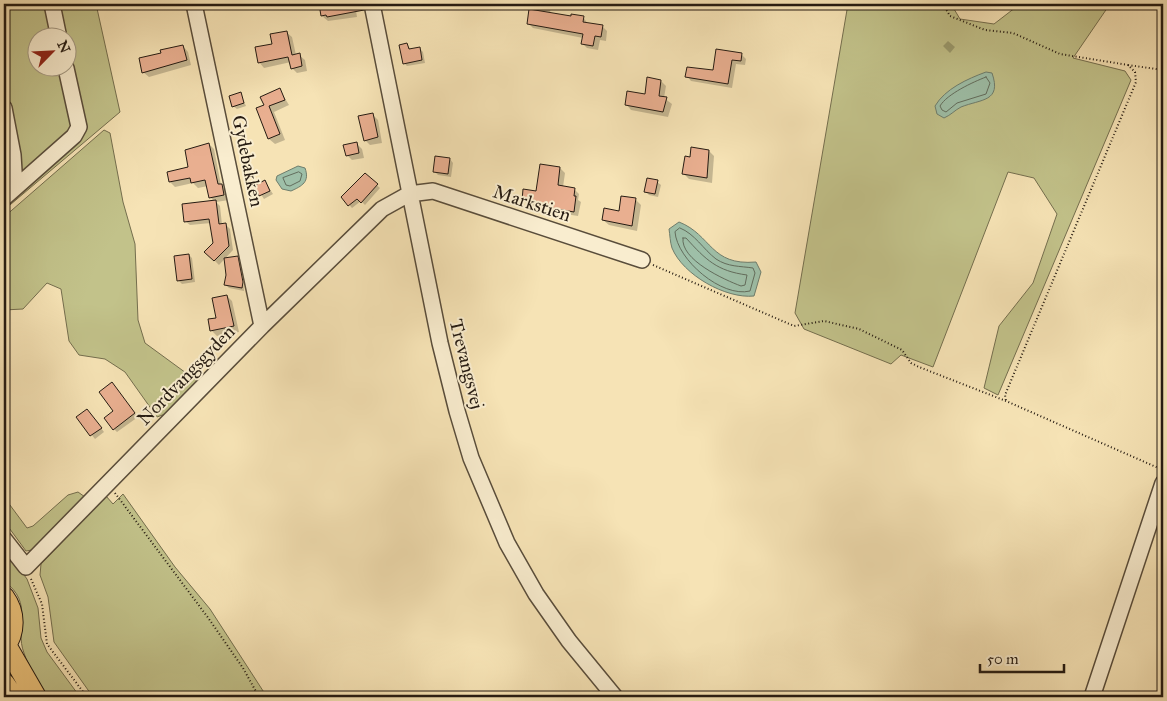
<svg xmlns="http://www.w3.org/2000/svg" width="1167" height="701" viewBox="0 0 1167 701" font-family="'IM FELL Great Primer',serif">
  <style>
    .green { fill: #c2c28a; stroke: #746e4e; fill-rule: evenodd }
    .water { fill: #9ebfa8; stroke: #6e7d6c }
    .shadow { fill: #0003 }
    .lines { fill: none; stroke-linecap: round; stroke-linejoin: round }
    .shore { stroke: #626d5d; stroke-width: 1 }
    .building { fill: #e9af90; stroke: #251b12 }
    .minor-casing { stroke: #594d3b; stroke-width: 18 }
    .major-casing { stroke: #251b12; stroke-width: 22 }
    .path { stroke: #251b12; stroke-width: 2; stroke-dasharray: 1 2.5; stroke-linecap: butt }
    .minor { stroke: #f9edcf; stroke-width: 15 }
    .major { stroke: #ebc27a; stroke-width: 20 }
    .labels { text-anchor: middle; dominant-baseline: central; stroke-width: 4; stroke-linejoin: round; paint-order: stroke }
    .street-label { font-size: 19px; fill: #251b12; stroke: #f9edcf }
  </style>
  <rect width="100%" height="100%" fill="#f6e3b5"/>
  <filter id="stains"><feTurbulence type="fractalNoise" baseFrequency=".004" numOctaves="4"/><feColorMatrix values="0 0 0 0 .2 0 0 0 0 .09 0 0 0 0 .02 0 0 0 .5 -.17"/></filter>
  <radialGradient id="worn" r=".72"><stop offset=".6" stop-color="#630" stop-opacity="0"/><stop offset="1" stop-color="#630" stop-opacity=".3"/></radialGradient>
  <!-- green -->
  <path class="green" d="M4,4H96L120,112L4,210ZM38,38H68V68H38Z
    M848,4H951L960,19L994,24L1020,4H1110L1073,58L1125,71L1131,80L998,395L984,388L999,326L1033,283L1057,214L1034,178L1008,172L933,367L901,355L891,364L804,329L795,313Z
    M104,130L110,133L123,202L135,244L138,320L145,343L197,381L168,413L157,417L125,372L105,359L79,355L69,341L61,289L47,283L23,309L4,310V217Z
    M78,492L85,497L32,550L26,551L4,521V497L27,528L33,526L68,495Z
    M123,494L175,567L210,609L267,697H93L54,642L48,597L40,575L41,564L106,496L113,504Z
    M4,548L27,579L38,608L41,638L47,652L80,697H48C40,683 29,668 24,653C14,627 35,604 4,581Z"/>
  <!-- water -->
  <path class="water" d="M986,72L992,73C1002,102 981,99 961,107C955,110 951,115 944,118L937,114L935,106C945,89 967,79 986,72Z
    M298,166L305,168C310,182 302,186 291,191L282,189L276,180L277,176Z
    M679,222C712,235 710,266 756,262L761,272L754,296C726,299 683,275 672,248C670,242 670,235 669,229Z"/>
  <!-- shadow -->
  <path class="shadow" d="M320,4H355L357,17L328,21L322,16Z
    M531,4H551L550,14L583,17L588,24L602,26L607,31L606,41L600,40L598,50L587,48L582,43L583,38L533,28L528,23Z
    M286,32L292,37L296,55H299L305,60L307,71L297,73L292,68L291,62L264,68L259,62Z
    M948,41L955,47L950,53L943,46Z
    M407,44L411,50L419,48L423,52L425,63L407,66L404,63Z
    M183,46L188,52L191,65L149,77L143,72L162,54Z
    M717,50L741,54L746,59L745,65L736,64L732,88L691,81L687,76L714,72Z
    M661,81L666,86L664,98L672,104L668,117L631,110L626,104L646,95Z
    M279,89L289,105L274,112L285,140L275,144L269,139L258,109L265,106Z
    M240,93L246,106L237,109L233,106Z
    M372,114L378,120L382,143L370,145L365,140Z
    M356,143L362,149L364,158L352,160L347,155Z
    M209,144L214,149L221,185L226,190L229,200L216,202L220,206L222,225H226L230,229L233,250L219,265L206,252L214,244L211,223L190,225L185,221L215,202L210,197L208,186L198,188L193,183L175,187L170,182L190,168Z
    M709,151L714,156L712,183L689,179L684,174L691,158Z
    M436,157L450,159L453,163L451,177L438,175L435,172Z
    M560,168L565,173L563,187L574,189L579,194L578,200L581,202L578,216L559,213L555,209L528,205L523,200L537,192Z
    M365,175L380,188L365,205L361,201L352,208L343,198Z
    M265,182L273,194L264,199L256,187Z
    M657,182L661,185L658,197L649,195L646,192Z
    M636,200L641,205L637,231L609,225L603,220L620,212Z
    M189,255L192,258L195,282L182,284L178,280Z
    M237,258L241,261L244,291L229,288L226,285Z
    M227,296L232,301L239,332L217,336L211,330Z
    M115,387L138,417L117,432L114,429Z
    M91,414L104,432L95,439L78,418Z"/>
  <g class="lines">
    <!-- shore -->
    <path class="shore" d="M986,77L990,83L986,94L957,103L946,112L942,110L940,106C947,94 973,82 986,77Z
      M299,172L302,174L300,181L290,186L286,185L283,178Z
      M680,228C695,234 703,249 716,259C728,267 740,266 753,268L755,273L750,291C722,298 677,260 675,232Z
      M683,238H686C706,260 717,271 747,275L745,285L741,286C725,280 680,260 683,238Z"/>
  </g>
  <!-- building -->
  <path class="building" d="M319,4H363L364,10L327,17L326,15L321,16Z
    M529,9L571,16V14L584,16L583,22L603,25L601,37L595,36L593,46L581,44L583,34L527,24Z
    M287,31L292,55L300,53L302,66L291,69L288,57L258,63L255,47L272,44L270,34Z
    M407,43L409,49L420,47L422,60L403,64L399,45Z
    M183,45L187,60L142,73L139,58L161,53L160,50Z
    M716,49L742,53L741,61L732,60L728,84L685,77L687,67L713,70Z
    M647,77L661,80L659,96L667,97L663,112L625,105L627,91L645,94Z
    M280,88L285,100L269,106L280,134L268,139L256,108L264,105L260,97Z
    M241,92L244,103L232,107L229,96Z
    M373,113L378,137L364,141L358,116Z
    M357,142L359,153L346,156L343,145Z
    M209,143L218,184H222L224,195L209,198L205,180L191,183L190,178L169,182L167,172L188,167L185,150Z
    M691,147L709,150L707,178L682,174L685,156L690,157Z
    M435,156L450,158L448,174L433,172Z
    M540,164L560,167L558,185L575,188L574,196H576L574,212L552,208L553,205L522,201L523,189L536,191Z
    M365,173L378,184L361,203L357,199L348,206L341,197Z
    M647,178L658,180L655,194L644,192Z
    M265,180L270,191L259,196L254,186Z
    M621,196L636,198L632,226L602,220L604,208L619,211Z
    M216,200L219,224L226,223L229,246L214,261L204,252L213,243L209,219L184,222L182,204Z
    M189,254L192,279L177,281L174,256Z
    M238,256L243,282L242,288L224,285L226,275L224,258Z
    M227,295L234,326L210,331L208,319L216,318L212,298Z
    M112,382L135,413L113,430L104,418L113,411L99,392Z
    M87,409L102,428L90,436L76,417Z"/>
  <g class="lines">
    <defs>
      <path id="minor" d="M52,4L59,38
        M194,4L262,326
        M372,4L440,343L457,411L471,458L507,543L536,594L569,641L615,697
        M4,108L13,155L15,187
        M4,198L74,136L79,127L66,68
        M4,539L26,567L262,326L382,209L409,194L433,191L642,260
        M1092,697L1163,483"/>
      <path id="major" d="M4,597C15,612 16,632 4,648
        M6,645L36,697
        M4,683L14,697"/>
    </defs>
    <!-- minor casing -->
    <use href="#minor" class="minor-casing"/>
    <!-- major casing -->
    <use href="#major" class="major-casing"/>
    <!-- path -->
    <path class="path" d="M943,4L950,16L985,30L1013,33L1060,54L1128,65L1135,72L1136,82L1005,395L1006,401
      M1128,65L1163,70
      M653,265L794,326L824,321L859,329L902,350L911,363L919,367L1006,401L1163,470
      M115,493L209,619L243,668L259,697
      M31,579L42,604L47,644L87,697"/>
    <!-- minor -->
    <use href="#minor" class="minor"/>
    <!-- major -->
    <use href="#major" class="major"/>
  </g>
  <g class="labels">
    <!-- street labels -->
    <g class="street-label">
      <text transform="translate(248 161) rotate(78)">Gydebakken</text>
      <text transform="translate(532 203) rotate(18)">Markstien</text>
      <text transform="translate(467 364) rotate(76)">Trevangsvej</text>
      <text transform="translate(186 375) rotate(-46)">Nordvangsgyden</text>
    </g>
  </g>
  <!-- margin -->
  <rect width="1167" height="701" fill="none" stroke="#f6e3b5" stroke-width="20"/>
  <rect x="5" y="5" width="1157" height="691" fill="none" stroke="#251b12" stroke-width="2.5"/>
  <rect x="10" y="10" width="1147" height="681" fill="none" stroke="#251b12"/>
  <!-- north arrow -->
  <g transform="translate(52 52) rotate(66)"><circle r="24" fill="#f9edcf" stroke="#a49983"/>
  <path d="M0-4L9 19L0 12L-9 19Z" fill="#8f2418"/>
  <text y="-8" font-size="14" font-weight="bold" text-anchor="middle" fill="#251b12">N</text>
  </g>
  <!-- scale -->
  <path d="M980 664v8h84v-8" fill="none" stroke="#251b12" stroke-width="2.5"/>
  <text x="987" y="664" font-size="15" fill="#251b12" stroke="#f9edcf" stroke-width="4" paint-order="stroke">50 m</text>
  <rect width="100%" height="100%" filter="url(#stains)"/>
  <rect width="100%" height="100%" fill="url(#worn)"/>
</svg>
